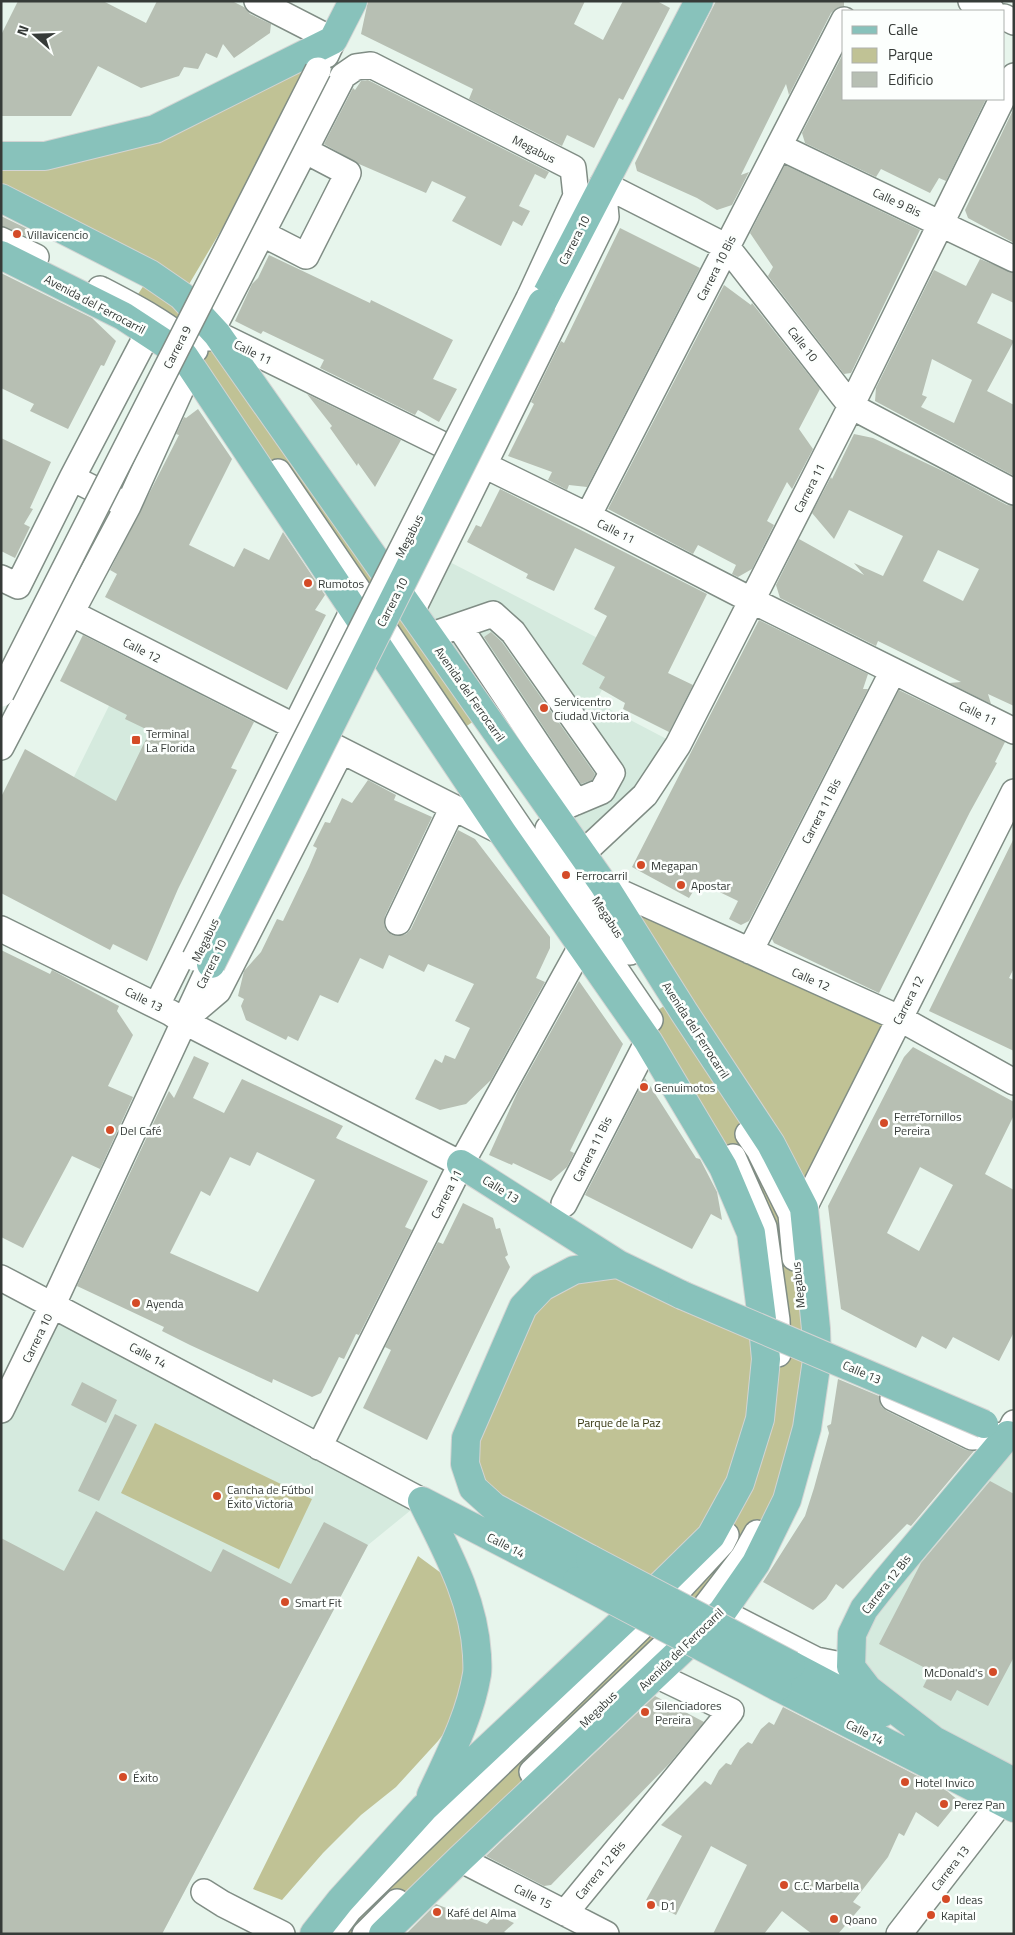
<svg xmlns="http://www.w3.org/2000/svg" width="1015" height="1935" viewBox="0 0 1015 1935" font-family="'Titillium Web',sans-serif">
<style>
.built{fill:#d5eade}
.green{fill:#c0c295}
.building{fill:#b7bfb3;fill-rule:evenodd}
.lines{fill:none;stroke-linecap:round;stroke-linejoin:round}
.minor-casing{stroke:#808d85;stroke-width:28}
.major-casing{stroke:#d3d4d3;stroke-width:30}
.minor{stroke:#fff;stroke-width:25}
.major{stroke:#88c2bb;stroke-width:28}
.minor-bridge-casing{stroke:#808d85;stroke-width:28;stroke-linecap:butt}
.major-bridge-casing{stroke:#d3d4d3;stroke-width:30;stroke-linecap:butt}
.minor-bridge{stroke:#fff;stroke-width:25}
.major-bridge{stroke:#88c2bb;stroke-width:28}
.poi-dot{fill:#d44b27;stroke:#fcfffd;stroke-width:2}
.labels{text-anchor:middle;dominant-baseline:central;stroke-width:5;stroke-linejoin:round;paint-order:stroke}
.street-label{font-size:12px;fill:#363b38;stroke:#fcfffd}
.poi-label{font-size:12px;fill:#363b38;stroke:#fcfffd;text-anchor:start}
.park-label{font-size:12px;fill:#353510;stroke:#fcfffd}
</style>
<rect width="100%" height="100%" fill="#e7f5ec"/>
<path class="built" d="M440,557L621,650L596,702L678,745L582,854L412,611Z
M138,647L209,683L135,832L64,797Z
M53,1304L422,1501L368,1545L162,1934H1V1410Z
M1014,1438V1782L868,1689L852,1634Z"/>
<path class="green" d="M330,47L182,296L1,198V156L155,129Z
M144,285L189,316L474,721L455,734L131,305Z
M604,885L899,1018L804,1208Z
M664,1006L759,1150L791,1214L803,1329L804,1360L795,1426L775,1496L744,1556L705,1607L365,1934H331L722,1543L777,1320L648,1017Z
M618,1264L763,1327L740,1483L654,1592L494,1507L466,1438L523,1307Z
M155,1423L312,1499L279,1569L121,1493Z
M418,1556L441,1573L450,1588L470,1668L453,1721L438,1741L396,1787L361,1815L323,1853L282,1900L253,1889Z"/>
<path class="building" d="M18,1H103L146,23L157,1H232L244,7L250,14L271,24L270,33L234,58L223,44L217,58L206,53L198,69L184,67L179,76L141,88L98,66L71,116H1V35Z
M368,1H585L574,24L603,40L623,1H657L670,8L623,100L619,98L594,148L567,135L562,146L469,99L473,89L361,34Z
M716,1H844V6L837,8L831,13L789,95L786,84L741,175L749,172L732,205L717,210L697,198L637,171L635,163Z
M844,52V99H986L946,181L939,178L930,193L881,169L876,177L805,143L802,133Z
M368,80L549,172L545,179L535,174L519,206L530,211L522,226L513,221L501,246L452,221L466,197L432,181L426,193L359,164L324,144L353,88L355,90L361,81Z
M1014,108V243L968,218L965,210Z
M785,165L920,230L851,373L844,374L768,276L773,267L750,233Z
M1,216L34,232L31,238L1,226Z
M620,228L700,268L587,487L569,485L567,490L548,480L552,472L508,456L534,404L531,402L561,341L564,343Z
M269,255L370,303L371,300L453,340L433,379L457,389L439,422L418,410L415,415L320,368L324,360L263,331L261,334L235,321L252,284L258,278Z
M980,259L1014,273V303L992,293L977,323L1014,341L987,391L1014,405V476L875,401L876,388L934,270L966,286ZM932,359L972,380L954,423L921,407L927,397L922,395Z
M1,273L92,318L116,341L104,366L101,365L68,429L30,411L34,404L1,388Z
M724,285L751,305L752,303L820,389L799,429L813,449L792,489L787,482L767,521L774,525L752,569L738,577L732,574L736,565L698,545L693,554L608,509Z
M307,394L401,440L375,487L358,463L357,466L330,428L332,426Z
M198,409L232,459L189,545L234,567L244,548L269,560L283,532L325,595L315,610L326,615L287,690L105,597L117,574L110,570L179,435L176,434L184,417L186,418Z
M854,434L873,438L947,473L1007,505L1014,506V706L988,694L991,704L949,683L961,682L878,641L876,646L780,598L776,585L799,539L864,575L854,563L883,576L903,536L849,510L834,539L812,513L831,477L832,479ZM938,550L979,569L963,601L923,581Z
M1,438L51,462L30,508L33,509L24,524L30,527L15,558L1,551Z
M500,489L707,594L668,673L693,685L669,732L623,709L625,703L599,688L605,677L582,664L607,616L594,609L615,567L575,548L554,591L526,578L528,574L467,542L476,525L481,527Z
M759,620L868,674L863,689H868L749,921L741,925L729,919L738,901L699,882L689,898L632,867Z
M491,632L502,642L595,774L592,780L581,784L484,637Z
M83,635L254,722L231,768L237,770L178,889L147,961L113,944L110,950L1,893V797L25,749L116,801L150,731L125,719L127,715L60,681Z
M899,690L1005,742L995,762L997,763L970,812L879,993L774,943L772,939Z
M368,780L396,795L394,800L432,817L385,916L384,924L386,930L392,935L399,936L406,934L411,929L458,830L475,839L550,937V948L536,978L545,982L491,1080L466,1104L440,1110L415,1099L435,1059L442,1063L445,1055L455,1059L470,1028L455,1021L474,984L428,964L424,972L389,955L383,969L360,958L338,1003L320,995L298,1041L288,1036L286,1040L246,1020L241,1006L244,999L238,996L244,971L261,952L277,919L283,921L309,867L317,848L313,846L325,822L330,823L342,798L352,803Z
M1014,838V968L1009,978L1014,980V1051L929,1011Z
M1,950L50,974L52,970L119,1006L117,1011L133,1035L108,1086L133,1097L100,1169L72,1156L23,1248L1,1237Z
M579,981L623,1044L570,1151L574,1153L567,1167L551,1181L513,1163L512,1165L489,1155L518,1091Z
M913,1047L1014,1102V1115L985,1174L1014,1190V1332L999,1361L953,1337L946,1349L922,1336L916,1348L841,1309L828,1206L904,1057ZM920,1167L953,1185L919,1251L887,1233Z
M194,1056L209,1063L193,1098L224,1113L242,1079L343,1126L336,1138L428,1181L405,1227L412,1230L359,1335L356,1334L344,1359L339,1357L321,1393L312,1397L273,1379L272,1383L190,1345L162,1331L164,1327L77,1286L160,1109L169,1091L174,1098ZM257,1152L315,1180L258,1292L170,1253L201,1191L210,1196L230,1157L250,1166Z
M645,1078L696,1158L700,1159L717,1192L722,1220L711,1214L692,1249L585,1195Z
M463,1203L493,1218L496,1229L500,1228L508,1255L505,1257L510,1267L427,1440L363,1408L391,1350L385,1347L438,1242L443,1244Z
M838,1379L879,1396L881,1406L887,1411L966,1450L974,1451L911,1526L907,1524L843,1589L836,1584L826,1599L813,1610L763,1582L805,1516L814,1488L829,1433L827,1426L831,1424Z
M82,1382L117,1400L106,1423L71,1405Z
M115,1414L137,1425L99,1501L78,1491Z
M990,1481L1014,1494V1657L988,1706L957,1690L951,1701L923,1687L931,1671L879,1644L921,1563Z
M96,1511L211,1572L223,1549L291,1584L324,1522L368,1545L162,1934H1V1538L64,1571Z
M655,1696L704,1722L669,1764L551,1885L544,1886L486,1856Z
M783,1707L947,1791L959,1801L938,1827L916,1812L904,1836L899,1833L888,1857L853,1902L861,1907L838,1934H812L782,1911L764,1934H713L747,1865L711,1846L676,1915L646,1900L682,1836L661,1825L705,1781L711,1785L719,1770L726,1763L731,1765L740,1749L748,1742L752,1744L761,1729L769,1722L774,1725Z
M436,1904L487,1924L495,1914L514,1923L504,1932L508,1934H406Z"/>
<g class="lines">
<defs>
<path id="minor" d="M257,1L333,40L326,55
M971,1L992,11
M1004,17L1014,22
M1004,96L1014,76
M780,147L1014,259
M603,184L727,247L851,406L1014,492
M263,234L306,256L348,173L306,151
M1,240L36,257
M100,289C129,304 174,327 195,350
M217,334L588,516L751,600L1014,731
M208,338L343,76L356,67L371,65L573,168L576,196L529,298
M278,472L650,1020
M72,478L149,331
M128,506L191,367
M588,516L844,20
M1,578L18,586L72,478L128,506L71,613L502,832
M412,611L606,217L603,184
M459,626L576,802
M429,636L493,614L513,632L612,773L602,791L552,812
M1,747L71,613
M548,829L630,952
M582,854L645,795L678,745L851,406L1002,99
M604,885L899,1018L1014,1082
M398,922L453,807
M1,929L171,1013L183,1021L461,1164
M750,951L893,671
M157,1005L353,610
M191,1014L218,991L341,751
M748,1134L759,1150L791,1214L795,1258
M733,1157L764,1227L777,1320L778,1354
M564,1204L648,1041
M804,1208L1014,792
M1,1278L422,1501
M893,1398L972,1437L1008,1435L1014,1423
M1,1410L53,1304L211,964
M319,1447L461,1164L582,945
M722,1612L816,1660L851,1667
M532,1772L705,1607L744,1556L757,1533
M460,1859L606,1934
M204,1892L223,1904L282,1934
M565,1913L731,1711L654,1674
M337,1926L349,1910L672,1597L722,1543L726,1535
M365,1934L397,1902
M899,1934L1001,1802"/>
<path id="major" d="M1,156H45L155,129L333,40L353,1
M1,198L150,274L182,296L217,334L604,885L684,1012L771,1144L804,1208L816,1329L817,1360L807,1428L787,1500L756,1563L722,1612L460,1859L383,1934
M1,255L123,316L184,356L502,832L648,1041L723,1167L751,1233L763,1327L766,1359L760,1419L740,1483L711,1536L654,1592L424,1808L340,1901L314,1934
M542,303L699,1
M461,1164L618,1264L682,1295
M422,1501C446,1550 474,1599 477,1655C477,1661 478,1668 477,1674C470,1717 449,1756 431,1795
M422,1501L577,1581
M590,1559L494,1507L473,1488L465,1464L466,1438L523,1307L542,1287L574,1270L618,1264
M791,1665L882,1713
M778,1687L1014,1808
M918,1732L1014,1782
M935,1741L868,1689L851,1667L852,1634L864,1609L886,1581L1008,1435"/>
</defs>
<use href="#minor" class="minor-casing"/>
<use href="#major" class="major-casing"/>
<use href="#minor" class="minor"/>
<use href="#major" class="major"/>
<defs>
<path id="minor-bridge" d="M1,694L318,70
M195,958L529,298"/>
<path id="major-bridge" d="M211,964L542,303
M682,1295L984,1424
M590,1559L791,1665
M577,1581L778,1687"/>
</defs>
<use href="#minor-bridge" class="minor-bridge-casing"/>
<use href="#major-bridge" class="major-bridge-casing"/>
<use href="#minor-bridge" class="minor-bridge"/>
<use href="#major-bridge" class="major-bridge"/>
</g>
<g class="poi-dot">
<circle cx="17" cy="234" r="5"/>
<circle cx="308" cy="583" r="5"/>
<circle cx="544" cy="708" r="5"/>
<rect x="131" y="735" width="10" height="10" rx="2.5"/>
<circle cx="641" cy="865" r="5"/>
<circle cx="566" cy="875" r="5"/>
<circle cx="681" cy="885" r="5"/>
<circle cx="644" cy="1087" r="5"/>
<circle cx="884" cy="1123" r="5"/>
<circle cx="110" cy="1130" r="5"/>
<circle cx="136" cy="1303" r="5"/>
<circle cx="217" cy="1496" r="5"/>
<circle cx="285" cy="1602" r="5"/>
<circle cx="993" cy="1672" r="5"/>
<circle cx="645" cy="1712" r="5"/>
<circle cx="123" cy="1777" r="5"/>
<circle cx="905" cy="1782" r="5"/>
<circle cx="944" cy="1804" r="5"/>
<circle cx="784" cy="1885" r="5"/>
<circle cx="946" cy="1899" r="5"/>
<circle cx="651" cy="1905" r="5"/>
<circle cx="437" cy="1912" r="5"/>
<circle cx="931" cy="1915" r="5"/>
<circle cx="834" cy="1919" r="5"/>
</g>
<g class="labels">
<g class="street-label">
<text transform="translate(534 149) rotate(27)">Megabus</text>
<text transform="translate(897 202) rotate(25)">Calle 9 Bis</text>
<text transform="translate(574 240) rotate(-63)">Carrera 10</text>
<text transform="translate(716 268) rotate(-63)">Carrera 10 Bis</text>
<text transform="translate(95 304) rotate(28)">Avenida del Ferrocarril</text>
<text transform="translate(803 344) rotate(52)">Calle 10</text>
<text transform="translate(177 347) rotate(-63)">Carrera 9</text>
<text transform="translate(253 352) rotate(26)">Calle 11</text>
<text transform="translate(809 488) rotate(-63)">Carrera 11</text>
<text transform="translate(616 531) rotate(27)">Calle 11</text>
<text transform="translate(409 536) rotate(-63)">Megabus</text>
<text transform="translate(392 602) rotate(-63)">Carrera 10</text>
<text transform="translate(142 650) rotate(27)">Calle 12</text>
<text transform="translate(470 694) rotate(55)">Avenida del Ferrocarril</text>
<text transform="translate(978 713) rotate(26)">Calle 11</text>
<text transform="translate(821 811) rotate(-63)">Carrera 11 Bis</text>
<text transform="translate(608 917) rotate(57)">Megabus</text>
<text transform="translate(205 940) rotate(-64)">Megabus</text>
<text transform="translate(211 964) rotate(-64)">Carrera 10</text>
<text transform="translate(811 979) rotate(24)">Calle 12</text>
<text transform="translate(144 999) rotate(26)">Calle 13</text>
<text transform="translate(908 1000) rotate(-63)">Carrera 12</text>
<text transform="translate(696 1030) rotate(57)">Avenida del Ferrocarril</text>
<text transform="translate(592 1149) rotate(-63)">Carrera 11 Bis</text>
<text transform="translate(501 1189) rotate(32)">Calle 13</text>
<text transform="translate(446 1194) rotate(-63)">Carrera 11</text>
<text transform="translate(798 1285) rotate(-96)">Megabus</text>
<text transform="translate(37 1338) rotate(-64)">Carrera 10</text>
<text transform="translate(148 1355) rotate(28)">Calle 14</text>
<text transform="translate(862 1372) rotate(23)">Calle 13</text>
<text transform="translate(506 1545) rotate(27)">Calle 14</text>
<text transform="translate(886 1584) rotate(-52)">Carrera 12 Bis</text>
<text transform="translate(681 1649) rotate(-44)">Avenida del Ferrocarril</text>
<text transform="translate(598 1709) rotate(-44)">Megabus</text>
<text transform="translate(865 1732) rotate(27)">Calle 14</text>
<text transform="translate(950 1868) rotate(-52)">Carrera 13</text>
<text transform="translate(600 1870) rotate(-51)">Carrera 12 Bis</text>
<text transform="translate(533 1896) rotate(27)">Calle 15</text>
</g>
<g class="poi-label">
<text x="27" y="234">Villavicencio</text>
<text x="318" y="583">Rumotos</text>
<text x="554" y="701">Servicentro<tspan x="554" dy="14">Ciudad Victoria</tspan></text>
<text x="146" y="733">Terminal<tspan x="146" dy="14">La Florida</tspan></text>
<text x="651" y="865">Megapan</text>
<text x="576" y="875">Ferrocarril</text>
<text x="691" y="885">Apostar</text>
<text x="654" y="1087">Genuimotos</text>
<text x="894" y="1116">FerreTornillos<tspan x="894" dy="14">Pereira</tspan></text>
<text x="120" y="1130">Del Café</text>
<text x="146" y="1303">Ayenda</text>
<text x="227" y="1489">Cancha de Fútbol<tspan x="227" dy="14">Éxito Victoria</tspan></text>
<text x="295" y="1602">Smart Fit</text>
<text x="983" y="1672" text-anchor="end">McDonald's</text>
<text x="655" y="1705">Silenciadores<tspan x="655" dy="14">Pereira</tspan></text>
<text x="133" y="1777">Éxito</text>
<text x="915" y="1782">Hotel Invico</text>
<text x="954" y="1804">Perez Pan</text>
<text x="794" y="1885">C.C. Marbella</text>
<text x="956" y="1899">Ideas</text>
<text x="661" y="1905">D1</text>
<text x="447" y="1912">Kafé del Alma</text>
<text x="941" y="1915">Kapital</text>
<text x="844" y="1919">Qoano</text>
</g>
<g class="park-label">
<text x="619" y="1422">Parque de la Paz</text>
</g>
</g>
<rect width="1015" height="1935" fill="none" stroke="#363b38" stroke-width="5"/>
<rect x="842" y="10" width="162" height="90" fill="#fcfffd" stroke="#adb1ae"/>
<rect x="852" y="26" width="25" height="8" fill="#88c2bb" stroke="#adb1ae"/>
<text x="888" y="35" font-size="15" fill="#363b38">Calle</text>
<rect x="852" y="48" width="25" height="15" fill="#c0c295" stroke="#adb1ae"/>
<text x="888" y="60" font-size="15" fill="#363b38">Parque</text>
<rect x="852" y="72" width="25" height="15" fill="#b7bfb3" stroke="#adb1ae"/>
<text x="888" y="85" font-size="15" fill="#363b38">Edificio</text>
<g transform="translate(35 35) rotate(290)" stroke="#fcfffd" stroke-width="4" paint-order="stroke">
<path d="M0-4L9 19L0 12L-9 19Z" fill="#363b38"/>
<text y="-8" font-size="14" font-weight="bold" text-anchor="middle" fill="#363b38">N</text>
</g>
</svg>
